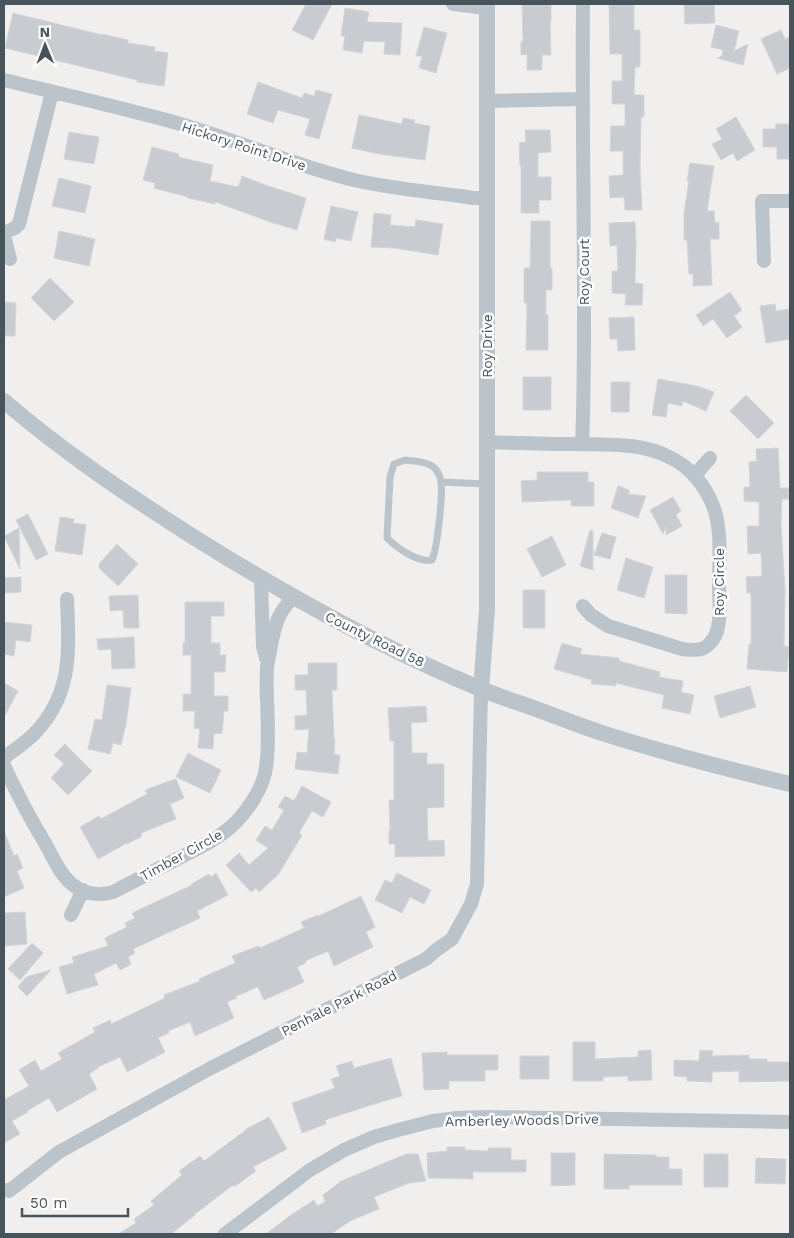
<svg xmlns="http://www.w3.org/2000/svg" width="794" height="1238" viewBox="0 0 794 1238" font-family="'Work Sans',sans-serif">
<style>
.building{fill:#c8ccd1;stroke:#d2d5d9}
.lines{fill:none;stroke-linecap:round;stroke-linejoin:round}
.service{stroke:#bac4ca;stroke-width:7}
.minor{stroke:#bac4ca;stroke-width:14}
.tertiary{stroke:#bac4ca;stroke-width:16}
.labels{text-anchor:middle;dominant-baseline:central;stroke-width:5;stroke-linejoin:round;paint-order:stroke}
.street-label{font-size:14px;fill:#47545b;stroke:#fff}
</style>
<rect width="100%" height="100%" fill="#f1eeee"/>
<path class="building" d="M306,4H332L313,40L292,30Z
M522,4H551V21H550L551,55H542V70H527V54L521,55V42L523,41Z
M609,4H634V30H640V67H635L634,95H644V117H641L640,168L642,210H625L624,197L610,198L609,176L623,175V151H610L611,126H625V104H612V81H622V54H610Z
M684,4H714L715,23L685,24Z
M345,8L369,12L367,22L402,23L400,55L384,54L385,42L364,41L362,53L343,50L345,36H341Z
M13,13L102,35V34L128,40V43L155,47L154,51L168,53L164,86L137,82V80L5,48Z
M716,25L739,31L734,51L748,44L743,65L717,58L722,56L723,50L711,47Z
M424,27L447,33L436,73L419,68L422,56H416Z
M781,30L785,39L790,37V68L777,74L761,39Z
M258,82L302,98L304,93L314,96L316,90L332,94L319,139L305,135L310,119L278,110L273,123L247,114Z
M359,115L402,124L403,118L415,120L414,123L430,126L425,160L379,154L352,148Z
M736,117L755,150L737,161L733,153L721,160L712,144L722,139L716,129Z
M776,124H790V159H777V147H763V129H775Z
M525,130H550L551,152L538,153V177H551V200H539V213H521V166H520L519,143L526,142Z
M69,132L99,137L94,164L64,159Z
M152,147L179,154L178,157L213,165L210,181L238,187L242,176L268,186L306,198L297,230L270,222L216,202L215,204L188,198V197L154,188L155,183L143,180Z
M690,163L714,166L707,211H714L715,223L719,222V239H710L712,285L693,286V274H689L687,240H684V213L689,181H687Z
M59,178L91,186L85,213L52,206Z
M331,206L358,212L351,241L336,238L335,242L324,239Z
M374,213L391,215L390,225L415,227L416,220L443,224L438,255L394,248L371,247Z
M531,221H550V268H552V290H546V315H548V350H526L527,303H524V268H530Z
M635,222L636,245L635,283L643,284L642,305H625L626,294L612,293V271H618L617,245L610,246L609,223Z
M59,231L95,239L89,266L54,258Z
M50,278L74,302L54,321L31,298Z
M730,292L742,310L734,316L742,327L727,338L713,319L703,326L696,315Z
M4,302L16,303L15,336H4Z
M775,304L776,311L790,309V339L766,343L760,306Z
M634,317L635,350L618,351L617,339H610L609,318Z
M523,377H551V410H523Z
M658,379L697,386L714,392L706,411L683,401L682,406L668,403L666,417L652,415Z
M611,382H630L629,412H611Z
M746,395L774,423L758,439L730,411Z
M778,448L780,488H789V499H782L781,522L785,591L784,646L789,647L787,672L747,669L749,644H751V593H747L746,577L762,576L761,553L748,554L747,526H759V502L744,501V487H750L749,462L757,461L756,449Z
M537,472H588V482H594V506H571V500L522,502L521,481L537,480Z
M618,486L629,490V494L646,496L638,518L611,508Z
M673,497L681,511L676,515L682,526L666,535V526L663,534L650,510Z
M28,514L48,554L36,560L16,520Z
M60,517L74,519L73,523L86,525L82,555L55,551Z
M19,528L20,569L4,536Z
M590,530L593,531V570L580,566Z
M602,533L616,537L610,559L594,555Z
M552,536L566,565L542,577L527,549Z
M117,544L138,564L118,586L99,568V564Z
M626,558L653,567L644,598L617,590Z
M665,575H687V614L665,613Z
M21,577V592L4,593V578Z
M523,590H545V628H523Z
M138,595L139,628H124L123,610L110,611L109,596Z
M185,602H224V616H211V643H220V655H226L225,672H214V696H228V711H224L222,733L214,734L213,749L198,748L200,729L194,728L195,711H183V694H191V655H183V643H185Z
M4,622L32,625L30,642L16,640L14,656L4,654Z
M134,637L135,668L112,669L111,649L98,650L97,639Z
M562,643L582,649L580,654L619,658V661L660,672L659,677L683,681L681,692L694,695L690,714L662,708L664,695L616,683V686L591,684L592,680L554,669Z
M308,663H337V690H332L334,739H335L334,754L340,755L338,774L295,769L297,752L307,753L309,729L295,730V716L307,715L306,690H295V675H308Z
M4,683L18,691L4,717Z
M107,685L131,688L126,724L121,745L113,743L110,754L88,749L95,719L102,720Z
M750,686L756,707L720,718L714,696Z
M426,706L427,722L411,723L412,753H427V764H444V807L427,808L428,841L444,840L445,856L395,857V844H389V830H390L389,800H394V741H390L388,708Z
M65,744L92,771L68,795L51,778L64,764L54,755Z
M188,753L221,770L210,793L176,777Z
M176,779L184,798L170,804L176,819L141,833L142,836L127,844V843L98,859L80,827L99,816L101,819L147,794L145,790Z
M302,786L331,802L323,817L312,811L299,833L302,835L278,875L259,892L256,888L251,892L226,865L239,853L249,865L268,848L256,840L265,826L272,830L284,810L278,807L285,796L294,801Z
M4,831L14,856L17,854L23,868L17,871L24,888L4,897Z
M216,873L228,895L197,911L200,918L133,949L135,953L128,957L131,964L120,970L116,963L94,974L98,985L67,994L59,967L74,963L72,957L108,946L105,938L127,927L125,923L135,918L132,913L192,885L191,884L209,874L211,877Z
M397,873L431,890L424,904L410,897L402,913L375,900L385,880L392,883Z
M361,896L375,927L366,932L373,947L334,966L328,951L305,961L306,963L297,967L304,982L264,1000L258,987L236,996L237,998L227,1002L234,1018L195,1036L190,1022L168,1031L169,1033L158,1038L165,1052L127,1072L120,1057L98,1067V1068L89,1074L97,1089L57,1112L49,1098L27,1111L28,1112L12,1121L20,1134L4,1143V1100L29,1086L19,1070L35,1060L41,1071L62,1059L58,1053L95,1032L93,1028L110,1020L111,1024L165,998L164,995L200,981L199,979L235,963L232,956L259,946L260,948L304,928L301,922L318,915L319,916Z
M25,912L27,944L4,946V913Z
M32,943L43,953L20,980L8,969Z
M51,970L27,996L18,987L26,977Z
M573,1042H595V1059L638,1057V1051L651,1050L652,1080L628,1081V1076L603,1077V1081H573Z
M700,1050L713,1051L712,1056L749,1055V1059H767V1062H790V1081L739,1082V1071L712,1072V1082L687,1081V1077L674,1076V1060L699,1061Z
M447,1052V1055H498V1070H485V1081H449V1089L424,1090L422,1053Z
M520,1056H549V1079H520Z
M391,1058L402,1096L371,1105L325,1120L326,1124L302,1133L292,1103L335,1088L331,1079L340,1076L336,1066L352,1061L354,1068Z
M269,1117L287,1149L253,1167L256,1171L234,1187L233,1185L195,1214V1215L171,1234H118L136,1223L134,1219L154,1205L151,1201L182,1175L179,1171L200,1156L204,1161L246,1130V1129Z
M447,1147H465V1150L488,1151V1148H511V1160H526V1172H473V1179L428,1178L427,1153L447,1151Z
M551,1153H575V1185L551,1186Z
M406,1154H418L426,1181L409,1183L374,1197L379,1209L350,1221L331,1234H266L291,1215L314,1200L317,1206L325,1202L323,1195L339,1183V1182Z
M604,1154L656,1155V1157H669V1169H682V1185H629V1189H604Z
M704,1154H728V1187H704Z
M756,1158L786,1159L785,1184L755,1183Z"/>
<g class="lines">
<path class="service" d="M405,460C414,461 424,461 432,466C437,469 441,477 441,483C443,496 437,549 432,560C418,563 397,548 387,538L390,477L394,464Z
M441,482L486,484"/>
<path class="minor" d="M453,4L487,8
M4,80C61,94 120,107 177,123C236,140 293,165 354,180C393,189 434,192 473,198H487
M487,101L582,99
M4,233L15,228L19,224L52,92
M4,235L10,259
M764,261L762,201H790
M487,442C516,443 545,444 574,444C606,445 643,442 671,458C688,466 702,482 710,499C723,524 719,557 719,585C719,598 721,613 718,627C717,633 714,639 710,643C703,652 691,650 682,649L608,626L591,615L583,606
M582,444C584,400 584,356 584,311C584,209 582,106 583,4
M694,476L710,458
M261,579L263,647L266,658
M4,758C14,750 25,743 34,734C73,694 69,651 67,599
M4,765C16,792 30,818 45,843C53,857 60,875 73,885C84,894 99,896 113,892C134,881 156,870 177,859C197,849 219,839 235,823C249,809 264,786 266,767C271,734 265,700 267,667C268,660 270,652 271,645C275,625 278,612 293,598
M71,915L83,890
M4,1190L9,1191L59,1152L209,1069L426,959L435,951L452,939L471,904L477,884L481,689
M225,1234L310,1170L344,1150L374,1137L398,1130L433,1121L457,1118L487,1117L790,1122"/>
<path class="tertiary" d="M4,401C63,452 129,496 195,538C286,595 381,648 481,689C500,697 520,703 539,710C560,718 581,726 602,733C664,753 727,769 790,784
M481,689L487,609V4"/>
</g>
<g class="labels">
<g class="street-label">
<text transform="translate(244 146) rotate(18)">Hickory Point Drive</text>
<text transform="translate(584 272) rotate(-90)">Roy Court</text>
<text transform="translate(487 346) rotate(-90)">Roy Drive</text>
<text transform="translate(719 582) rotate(-90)">Roy Circle</text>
<text transform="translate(375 639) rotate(26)">County Road 58</text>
<text transform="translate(181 855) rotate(-29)">Timber Circle</text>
<text transform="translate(339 1003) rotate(-27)">Penhale Park Road</text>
<text transform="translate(522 1120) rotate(-1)">Amberley Woods Drive</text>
</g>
</g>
<rect width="794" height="1238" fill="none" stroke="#47545b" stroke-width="10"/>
<g transform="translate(45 45) rotate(359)" stroke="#ffffff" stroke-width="4" paint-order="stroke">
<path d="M0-4L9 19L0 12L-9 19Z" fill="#47545b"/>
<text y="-8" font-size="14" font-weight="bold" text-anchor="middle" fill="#47545b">N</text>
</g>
<path d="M22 1208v8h106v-8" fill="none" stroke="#47545b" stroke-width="2.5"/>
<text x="30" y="1208" font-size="15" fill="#47545b" stroke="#ffffff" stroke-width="4" paint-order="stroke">50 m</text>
</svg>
